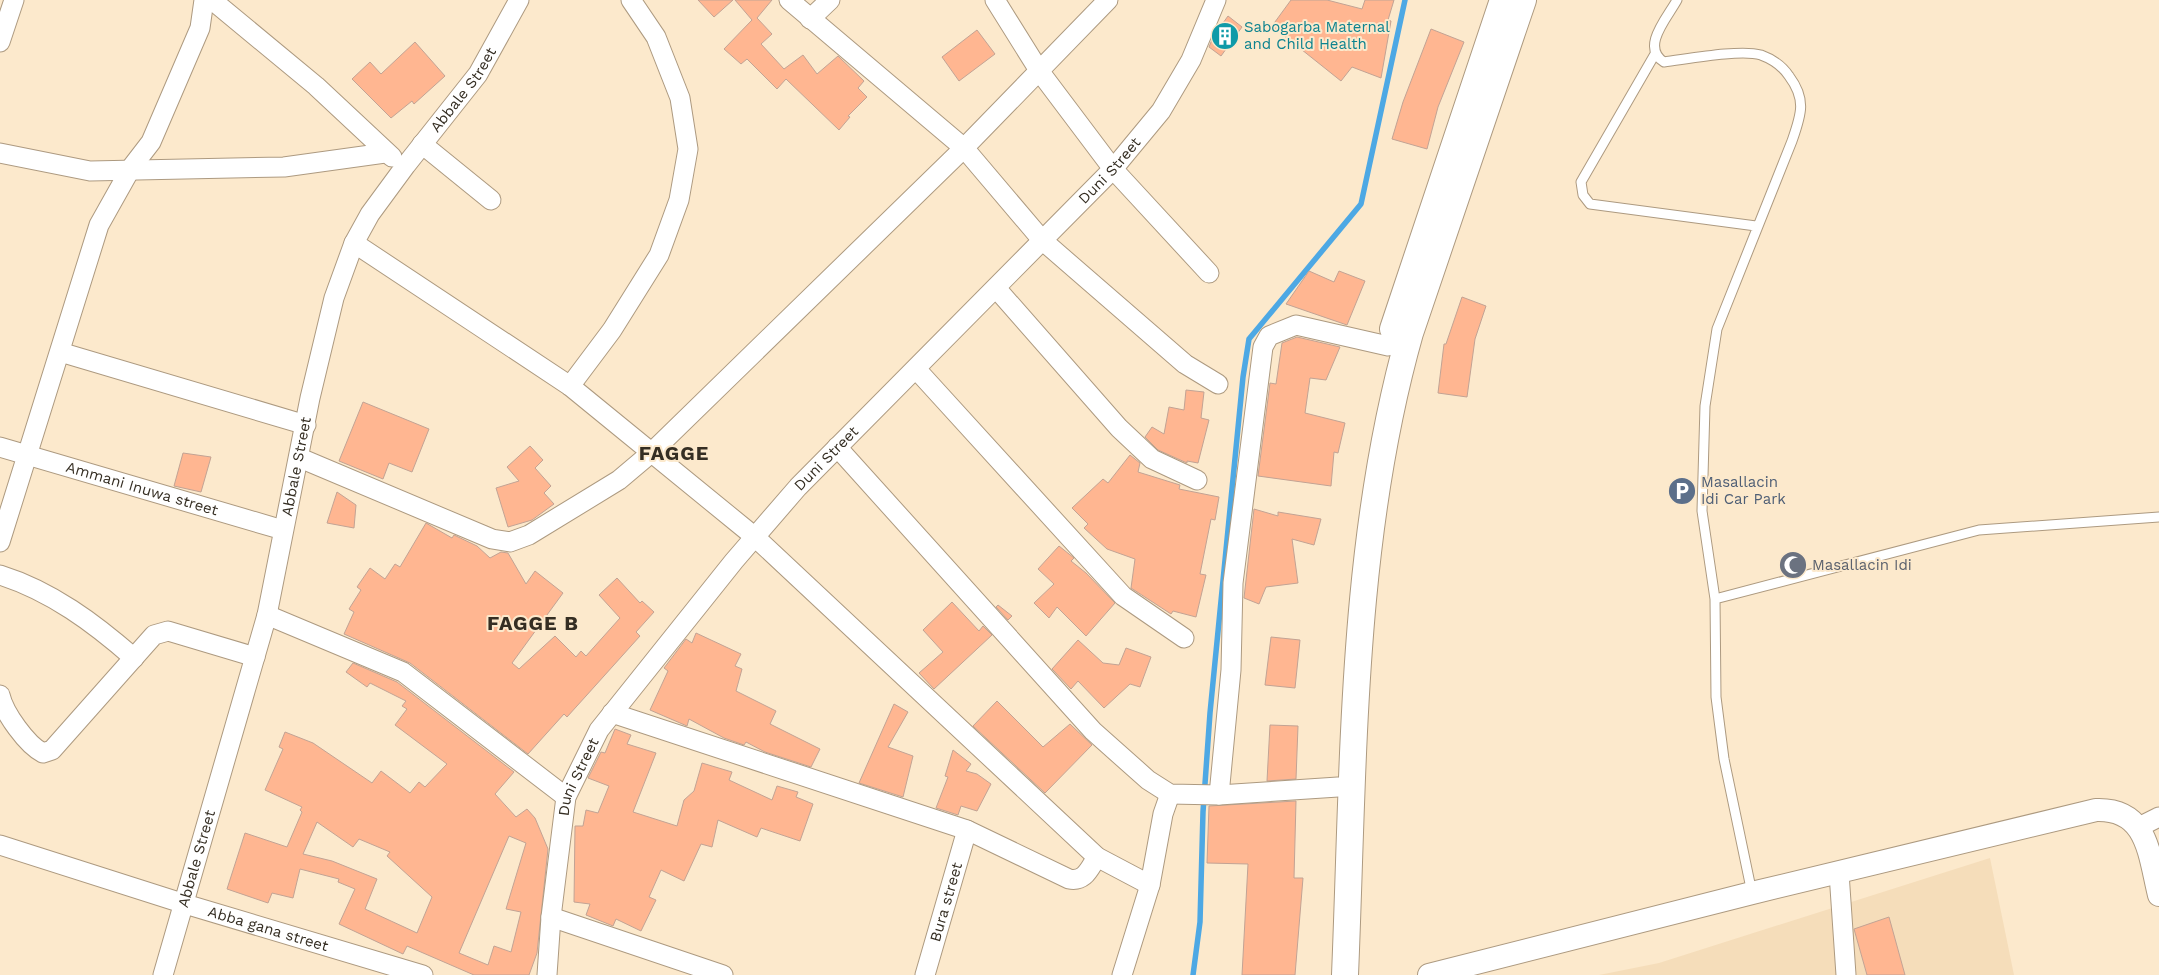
<svg xmlns="http://www.w3.org/2000/svg" width="2159" height="975" viewBox="0 0 2159 975" font-family="'Work Sans',sans-serif">
<style>
.built{fill:#f5ddba}
.lines{fill:none;stroke-linecap:round;stroke-linejoin:round}
.stream{stroke:#4da8e4;stroke-width:5.5}
.building{fill:#ffb691;stroke:#c2a394;fill-rule:evenodd}
.service-casing{stroke:#ad9a80;stroke-width:11}
.minor-casing{stroke:#ad9a80;stroke-width:21}
.tertiary-casing{stroke:#ad9a80;stroke-width:24}
.secondary-casing{stroke:#ad9a80;stroke-width:28}
.service{stroke:#fff;stroke-width:9}
.minor{stroke:#fff;stroke-width:19}
.tertiary{stroke:#fff;stroke-width:22}
.secondary{stroke:#fff;stroke-width:26}
.labels{text-anchor:middle;dominant-baseline:central;stroke-width:4;stroke-linejoin:round;paint-order:stroke}
.culture-label{font-size:15px;fill:#0d838f;stroke:#fce9cc;text-anchor:start}
.street-label{font-size:15px;fill:#352e23;stroke:#fce9cc}
.service-label{font-size:15px;fill:#4e5e75;stroke:#fce9cc;text-anchor:start}
.worship-label{font-size:15px;fill:#5b616d;stroke:#fce9cc;text-anchor:start}
.district-label{font-size:20px;font-weight:bold;letter-spacing:1px;fill:#352e23;stroke:#fce9cc}
</style>
<rect width="100%" height="100%" fill="#fce9cc"/>
<path class="built" d="M1990,858L2014,975H1599L1659,963Z"/>
<g class="lines">
<path class="stream" d="M1193,975L1200,922L1203,812L1210,713L1243,377L1249,339L1361,204L1405,0"/>
</g>
<path class="building" d="M698,0H733L714,17Z
M735,0H772L757,18L772,34L761,44L784,69L803,55L817,74L838,56L864,81L858,88L867,97L848,116L850,117L839,130L786,79L777,89L747,59L741,64L724,49L752,20Z
M1291,0H1327L1362,9L1365,0H1394L1388,20L1391,21L1381,78L1352,67L1341,81L1272,26Z
M1228,16L1242,27L1221,56L1209,47L1213,37Z
M1431,29L1464,42L1438,107L1427,149L1392,139L1403,102Z
M977,30L995,54L959,81L942,57Z
M415,42L445,76L414,104L412,101L391,118L352,79L370,62L381,74Z
M1309,271L1334,282L1339,271L1365,281L1347,325L1286,304Z
M1462,297L1486,306L1475,339L1467,397L1438,393L1444,344H1446Z
M1297,337L1340,347L1326,380L1310,378L1305,413L1345,423L1338,453L1334,452L1331,486L1258,476L1270,383L1276,384L1282,343Z
M1186,390L1204,392L1201,418L1209,420L1198,463L1187,461V463L1158,450L1145,437L1152,427L1164,434L1169,407L1184,410Z
M363,402L429,429L412,472L389,463L383,479L339,461Z
M530,446L543,460L535,468L551,486L544,493L554,504L532,520L508,527L496,488L519,481L507,467Z
M183,453L211,457L201,492L174,486Z
M1130,455L1140,463L1138,472L1180,485L1179,489L1219,497L1215,520L1211,519L1200,574L1206,575L1196,617L1173,611L1171,614L1131,588L1135,559L1107,549L1084,528L1088,524L1072,508L1103,479L1108,483Z
M337,492L356,505L354,528L327,523Z
M1254,509L1278,516V512L1321,519L1314,545L1292,539L1298,583L1266,587L1259,604L1244,598Z
M426,523L452,538L454,535L477,546L490,558L501,552L508,553L526,584L535,571L563,593L512,663L519,669L555,636L576,657L581,651L586,656L620,618L599,595L617,578L640,603L642,601L654,612L636,632L640,636L586,696L567,717L564,714L528,754L410,663L344,634L354,612L349,609L361,590L357,587L370,568L385,579L395,564L400,567Z
M1059,546L1074,558L1071,561L1086,573L1115,603L1086,636L1057,607L1049,618L1034,603L1054,584L1038,569Z
M952,602L979,631L983,626L992,635L934,689L919,673L943,652L923,630Z
M998,605L1012,616L1008,620L996,607Z
M696,633L741,654L735,666L742,669L736,691L776,711L770,724L820,749L811,767L765,752L746,742L744,745L724,738L689,719L687,726L650,710L668,671L664,668L686,639L692,643Z
M1271,637L1300,640L1295,688L1265,685Z
M1078,640L1103,663L1119,665L1126,648L1151,657L1140,687L1130,684L1104,708L1078,681L1071,689L1052,669Z
M353,663L397,682L514,772L495,794L516,817L527,809L535,818L548,849L537,953L529,975H474L407,946L403,954L339,924L355,889L338,882L339,879L300,869L293,898L272,893L268,903L227,889L245,833L287,847L302,812L300,810L302,807L265,790L283,749L279,747L285,732L313,743L372,783L381,771L410,793L419,782L425,787L447,764L395,725L407,709L402,706L406,701L370,683L367,687L346,672ZM317,822L353,847L359,839L390,852L387,856L432,897L417,933L365,909L377,879L332,861L303,854ZM509,836L526,843L506,909L521,912L511,952L494,946L488,965L459,953Z
M997,701L1043,747L1070,724L1092,745L1045,793L973,726Z
M894,704L908,712L888,747L913,756L903,797L859,783Z
M1270,725L1298,726L1296,779L1267,781Z
M615,729L631,735L627,744L656,753L633,812L677,826L684,800L694,791L702,763L732,772L729,780L772,800L777,786L798,792L796,797L813,804L800,841L761,828L757,837L718,820L712,847L701,844L684,881L661,870L649,897L656,900L641,931L616,919L613,926L586,915L590,904L574,902L575,826H583L586,810L598,813L609,786L588,778L601,752L605,753Z
M953,750L971,764L966,771L977,774L991,784L977,811L961,806L958,815L936,808L948,777L945,776Z
M1296,801L1294,878H1303L1295,975H1242L1248,864L1207,863L1209,806Z
M1889,917L1905,975H1867L1854,929Z"/>
<g class="lines">
<defs>
<path id="service" d="M1677,0C1668,17 1640,47 1664,62C1688,59 1740,49 1761,55C1772,59 1783,67 1789,76C1807,100 1801,115 1792,141L1717,329L1705,406L1702,511L1715,599L1716,697L1724,759L1752,893
M1655,54L1581,182L1583,195L1590,204L1756,226
M1715,599L1979,530L2159,517"/>
<g id="minor">
<path d="M212,0L316,86L392,157"/>
<path d="M789,0L964,148L1042,240L1185,364L1218,384"/>
<path d="M995,0L1040,72L1113,169L1209,273"/>
<path d="M810,19L830,0"/>
<path d="M0,42L14,0"/>
<path d="M422,144L491,200"/>
<path d="M0,153L90,171L284,167L385,153"/>
<path d="M354,243L570,386L755,537L1097,857L1150,885"/>
<path d="M996,288L1119,428L1152,459L1197,480"/>
<path d="M60,352L306,425"/>
<path d="M917,370L1123,596L1184,638"/>
<path d="M570,386L612,330L659,255L679,200L688,149L680,98L656,37L631,0"/>
<path id="s1" d="M0,447L283,530"/>
<path d="M837,447L1093,731L1148,780L1170,794L1219,795L1338,787"/>
<path d="M300,458L492,539L510,542L529,535L619,480L651,453L964,148L1108,0"/>
<path d="M0,542L99,225L131,168L151,142L200,28L204,0"/>
<path d="M0,575C51,591 94,623 134,658"/>
<path d="M267,615L403,672L566,797"/>
<path d="M0,695C4,713 27,745 43,753L52,750L154,635L168,631L255,657"/>
<path d="M612,713L967,830L1069,879C1085,882 1089,869 1097,857"/>
<path d="M1219,795L1231,670L1233,583L1263,347L1269,336L1296,325L1388,346"/>
<path d="M2139,827L2159,817"/>
<path id="s2" d="M0,845L185,904L423,975"/>
<path d="M1839,873L1846,975"/>
<path d="M551,917L723,975"/>
<path id="s3" d="M163,975L267,615L310,398L334,298L354,243L370,214L406,165L478,74L519,0"/>
<path id="s4" d="M547,975L551,917L566,797L599,730L734,561L798,487L1113,169L1161,111L1191,60L1216,0"/>
<path id="s5" d="M925,975L967,830"/>
<path d="M1122,975L1150,885L1163,814L1170,794"/>
</g>
<path id="tertiary" d="M1429,975L1752,893L2096,810C2148,808 2149,855 2159,895"/>
<path id="secondary" d="M1393,329L1503,0
M1345,975C1354,760 1351,541 1410,333L1523,0"/>
</defs>
<use href="#service" class="service-casing"/>
<use href="#minor" class="minor-casing"/>
<use href="#tertiary" class="tertiary-casing"/>
<use href="#secondary" class="secondary-casing"/>
<use href="#service" class="service"/>
<use href="#minor" class="minor"/>
<use href="#tertiary" class="tertiary"/>
<use href="#secondary" class="secondary"/>
</g>
<defs>
<symbol id="building-disc" viewBox="-11 -11 22 22"><circle r="9.5" fill="#0f9aa8" stroke="#fce9cc"/><path d="M-4-6H4V6H1V3H-1V6H-4ZM-2.5-4.3h1.7v1.8h-1.7ZM.8-4.3h1.7v1.8H.8ZM-2.5-1h1.7V.8h-1.7ZM.8-1h1.7V.8H.8Z" fill="#fff"/></symbol>
<symbol id="parking-disc" viewBox="-11 -11 22 22"><circle r="9.5" fill="#5c6f8a" stroke="#fce9cc"/><path d="M-3.5-5.5H1a3.5 3.5 0 0 1 0 7H-1V5.5H-3.5ZM-1-3.4V-.6H.8a1.4 1.4 0 0 0 0-2.8Z" fill="#fff"/></symbol>
<symbol id="mosque-disc" viewBox="-11 -11 22 22"><circle r="9.5" fill="#6b7280" stroke="#fce9cc"/><path d="M3.5-4.9A6 6 0 1 0 3.5 4.9A5 5 0 1 1 3.5-4.9Z" fill="#fff"/></symbol>
</defs>
<g fill-rule="evenodd">
<use href="#building-disc" x="1209" y="20" width="32" height="32"/>
<use href="#parking-disc" x="1666" y="475" width="32" height="32"/>
<use href="#mosque-disc" x="1777" y="549" width="32" height="32"/>
</g>
<g class="labels">
<g class="culture-label">
<text x="1244" y="27">Sabogarba Maternal<tspan x="1244" dy="17">and Child Health</tspan></text>
</g>
<g class="street-label">
<text stroke="none"><textPath href="#s3" startOffset="946">Abbale Street</textPath></text>
<text stroke="none"><textPath href="#s4" startOffset="1012">Duni Street</textPath></text>
<text stroke="none"><textPath href="#s4" startOffset="608">Duni Street</textPath></text>
<text stroke="none"><textPath href="#s3" startOffset="526">Abbale Street</textPath></text>
<text stroke="none"><textPath href="#s1" startOffset="148">Ammani Inuwa street</textPath></text>
<text stroke="none"><textPath href="#s4" startOffset="202">Duni Street</textPath></text>
<text stroke="none"><textPath href="#s3" startOffset="121">Abbale Street</textPath></text>
<text stroke="none"><textPath href="#s5" startOffset="76">Bura street</textPath></text>
<text stroke="none"><textPath href="#s2" startOffset="281">Abba gana street</textPath></text>
</g>
<g class="service-label">
<text x="1701" y="482">Masallacin<tspan x="1701" dy="17">Idi Car Park</tspan></text>
</g>
<g class="worship-label">
<text x="1812" y="565">Masallacin Idi</text>
</g>
<g class="district-label">
<text x="674" y="453">FAGGE</text>
<text x="533" y="623">FAGGE B</text>
</g>
</g>
</svg>
